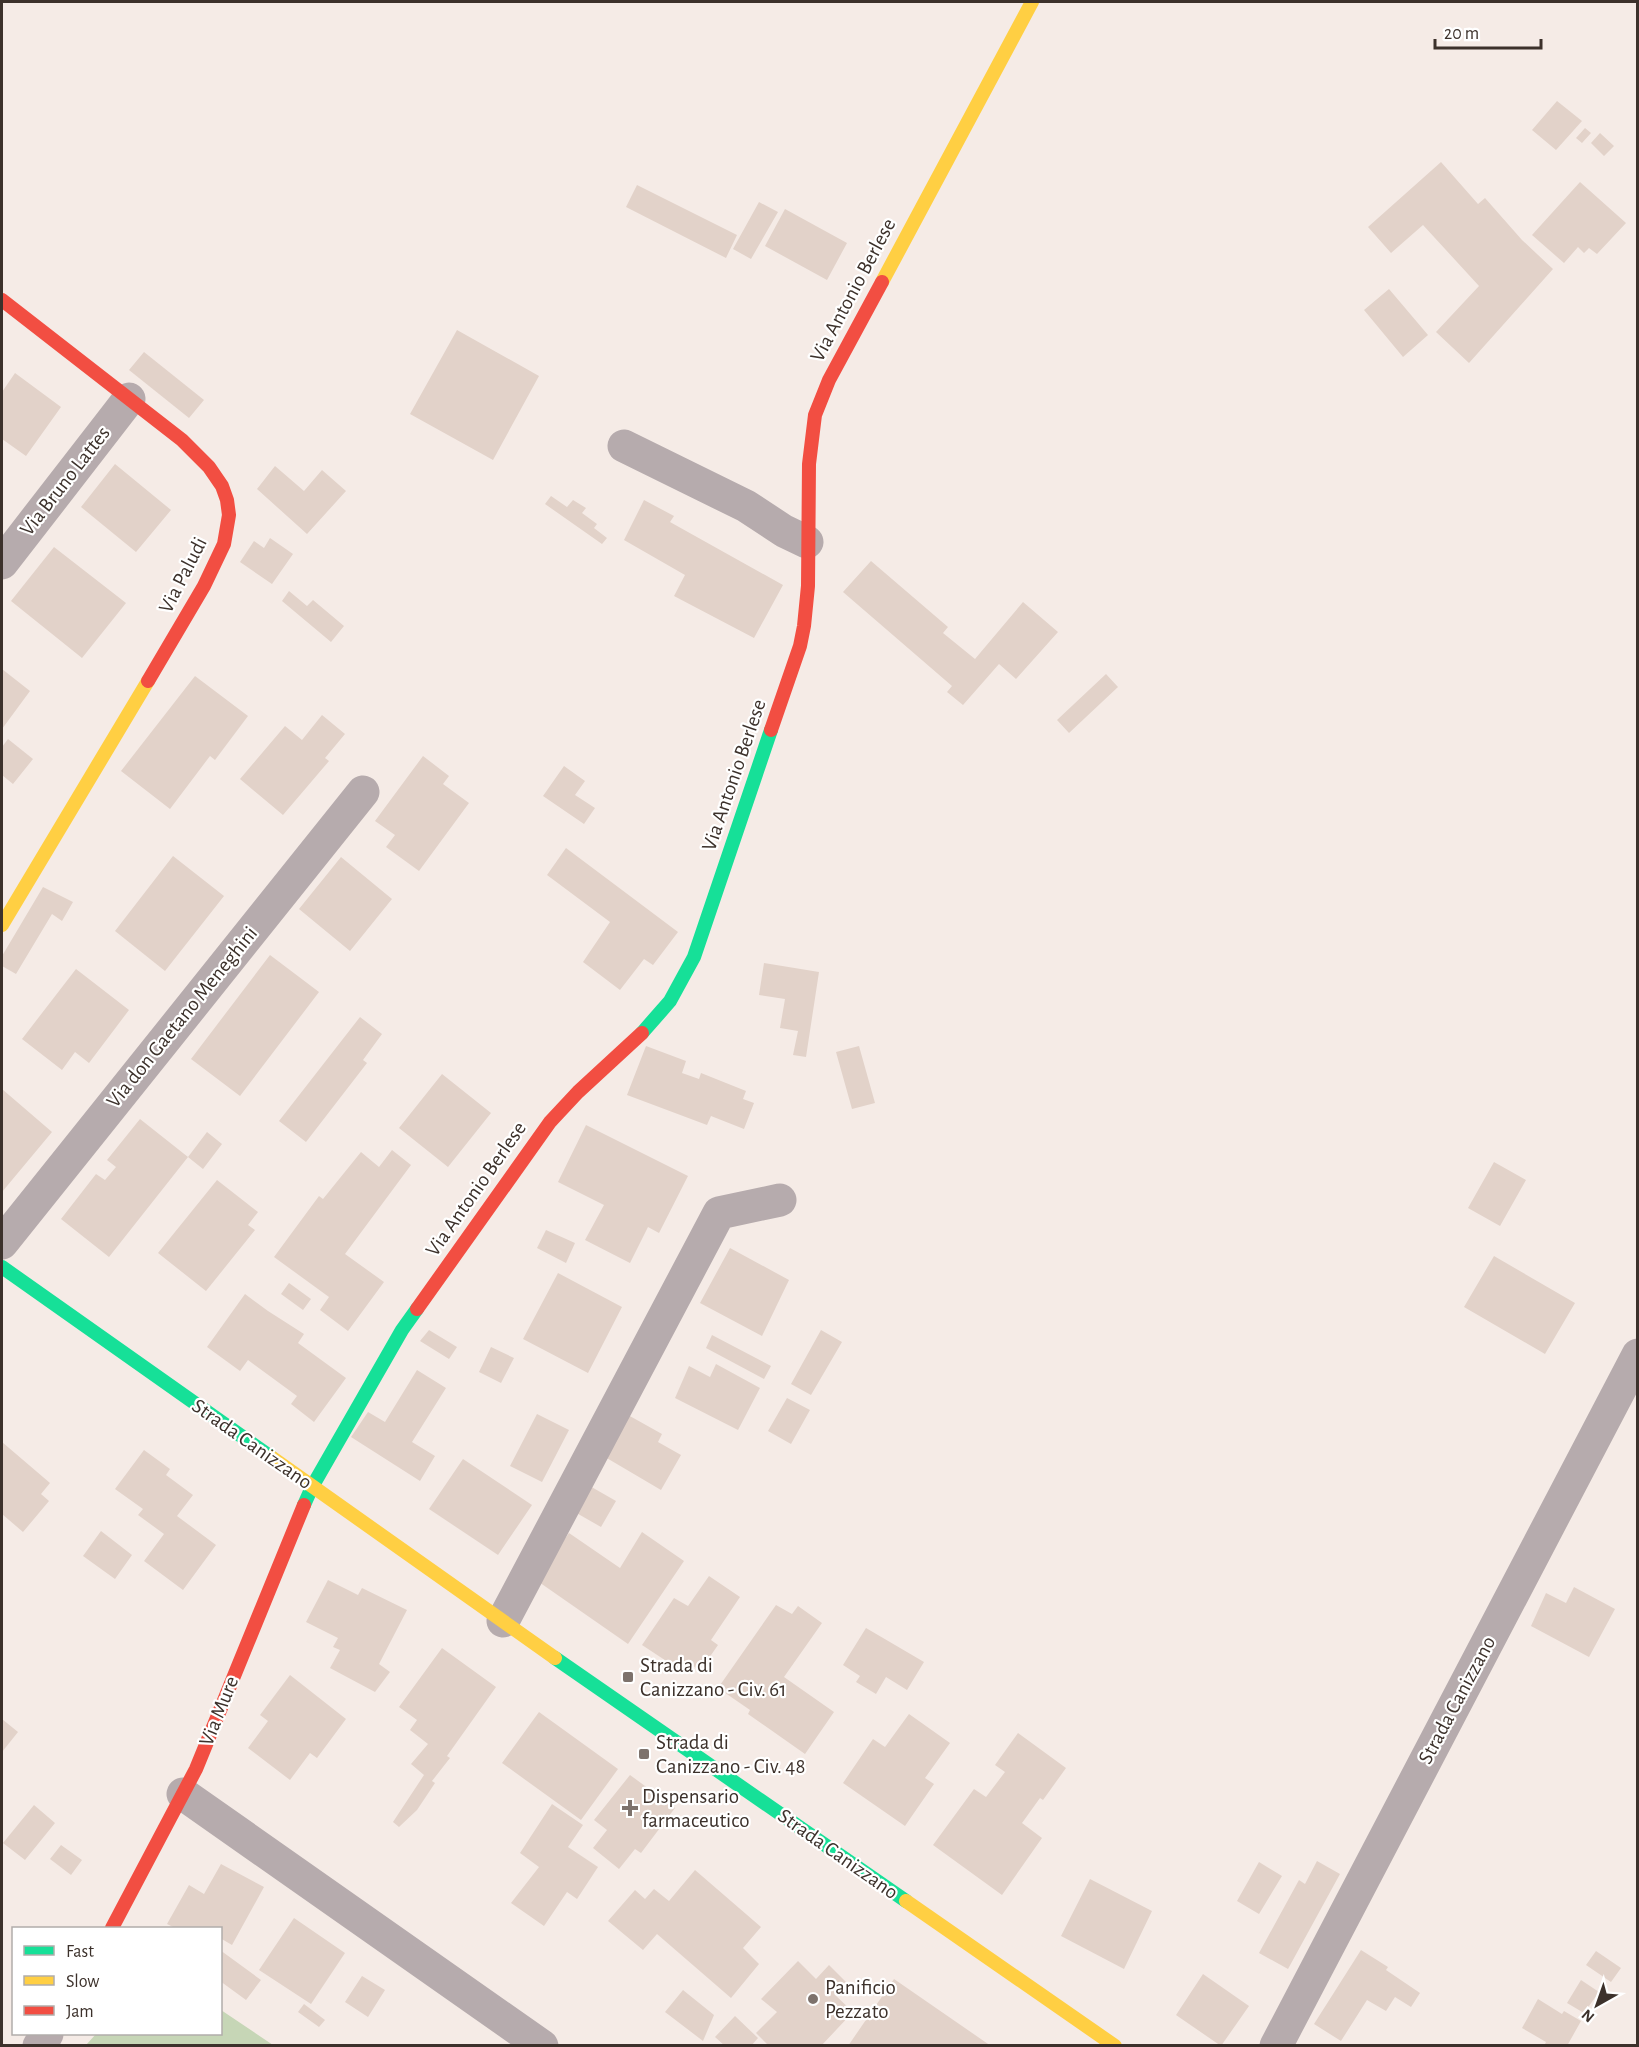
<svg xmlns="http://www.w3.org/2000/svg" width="1639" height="2047" viewBox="0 0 1639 2047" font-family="'Alegreya Sans',sans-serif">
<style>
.forest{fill:#c6d6b6}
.building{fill:#e2d2c9}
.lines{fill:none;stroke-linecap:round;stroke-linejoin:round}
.street{stroke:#b6abad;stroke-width:33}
.fast{stroke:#16e098;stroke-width:14}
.slow{stroke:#ffcf43;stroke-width:14}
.jam{stroke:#f24e42;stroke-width:14}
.poi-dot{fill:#7d726c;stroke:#fff;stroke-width:2}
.labels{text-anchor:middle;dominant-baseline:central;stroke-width:4.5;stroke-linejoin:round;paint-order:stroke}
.street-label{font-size:21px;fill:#3c312b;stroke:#fff}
.poi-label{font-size:21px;fill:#3c312b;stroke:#fff;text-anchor:start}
</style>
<rect width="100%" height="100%" fill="#f5ebe6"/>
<path class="forest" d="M221,2010L273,2045H86L96,2034H220Z"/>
<path class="building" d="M1557,101L1582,121L1556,150L1532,130Z
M1585,128L1591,133L1582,143L1576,138Z
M1600,133L1614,146L1604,156L1591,143Z
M1441,162L1478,204L1485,198L1522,240L1553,269L1469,363L1436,332L1479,286L1423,225L1391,253L1368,227Z
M1580,182L1626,223L1597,254L1589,248L1584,253L1578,247L1564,263L1532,235Z
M637,185L737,235L726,258L626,207Z
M759,202L778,212L751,259L733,249Z
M785,209L847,243L827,280L765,246Z
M1389,289L1428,335L1403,357L1364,310Z
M457,330L539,376L493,460L410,414Z
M144,352L204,400L189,418L129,370Z
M15,373L61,407L26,456L2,439V392Z
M115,464L171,510L136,552L81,507Z
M275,466L304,491L322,470L346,491L307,534L257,489Z
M551,496L567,507L573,500L586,508L582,513L597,524L594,528L607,538L602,544L545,504Z
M644,500L674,516L670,522L783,585L754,638L674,596L685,575L624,540Z
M270,538L293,554L272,584L240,562L254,541L264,548Z
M54,547L126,603L82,658L11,601Z
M871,561L948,627L943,633L975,659L1023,602L1058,632L1016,679L999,664L963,705L947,692L952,686L843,592Z
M289,591L307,606L313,600L344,626L331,642L282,601Z
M2,669L30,691L2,729Z
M1106,674L1118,687L1069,733L1057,720Z
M195,676L248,716L215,760L210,756L170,809L121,771Z
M322,715L345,734L325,758L329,761L283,815L240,779L285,726L302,740Z
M8,739L33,759L13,784L2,775V747Z
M423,756L449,776L443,784L469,803L419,871L386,847L395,835L375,821Z
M564,766L585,781L575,795L595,808L584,824L543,796Z
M566,848L678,932L653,965L644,959L620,990L583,962L610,922L547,875Z
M173,856L224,896L165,971L115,931Z
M341,857L392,899L350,951L299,909Z
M43,887L73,902L62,921L52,914L16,974L2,966V956Z
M270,955L319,992L240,1096L191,1059Z
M764,963L819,972L806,1057L793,1055L798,1031L780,1028L785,999L759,995Z
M76,969L129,1010L89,1063L75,1052L62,1070L22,1039Z
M360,1017L382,1034L363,1060L367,1063L306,1142L279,1121Z
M646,1046L686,1061L682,1073L699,1079L701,1073L746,1091L743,1099L754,1103L744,1129L711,1116L707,1125L627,1095Z
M859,1046L875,1103L852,1109L836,1052Z
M442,1074L491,1113L448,1167L399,1128Z
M2,1089L52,1132L2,1192Z
M140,1119L188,1157L109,1257L61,1219L96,1174L105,1180L116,1167L107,1160Z
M586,1125L688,1176L659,1233L648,1227L630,1263L585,1240L604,1205L558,1182Z
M207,1132L222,1144L203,1169L188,1157Z
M392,1150L411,1165L345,1254L384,1282L348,1331L320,1310L329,1297L274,1257L319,1196L323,1199L361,1152L379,1167Z
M1494,1162L1526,1180L1500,1226L1468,1208Z
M217,1180L258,1212L248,1225L255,1230L206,1291L158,1253Z
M546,1230L575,1243L566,1263L537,1248Z
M730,1248L789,1280L762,1336L700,1303Z
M1494,1256L1575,1303L1545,1354L1464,1307Z
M558,1273L622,1307L588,1373L523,1339Z
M289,1283L311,1299L303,1310L281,1294Z
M245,1294L268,1311L304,1334L298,1343L346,1378L314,1422L291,1404L297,1396L248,1360L240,1371L207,1347Z
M429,1330L457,1347L449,1359L420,1341Z
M821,1330L842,1342L811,1395L791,1384Z
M712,1335L771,1366L764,1379L706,1348Z
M491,1347L514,1358L501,1383L479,1372Z
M716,1364L760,1388L738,1430L675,1398L689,1366L710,1377Z
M417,1370L446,1388L412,1442L435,1456L420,1481L351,1437L368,1412L385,1422Z
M787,1398L810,1410L791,1444L768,1431Z
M537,1414L569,1430L542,1482L510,1466Z
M628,1415L662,1434L658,1442L681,1455L661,1490L605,1457Z
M2,1442L50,1483L41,1494L49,1501L23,1532L2,1514Z
M144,1450L170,1469L166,1475L193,1495L177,1516L216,1545L183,1590L144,1561L164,1534L138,1515L143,1509L115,1489Z
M463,1459L532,1505L498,1555L429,1509Z
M588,1485L616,1501L601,1527L573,1511Z
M101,1531L132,1555L115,1579L83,1556Z
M642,1532L684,1561L628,1644L536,1580L569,1533L620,1568Z
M709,1576L740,1597L711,1640L718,1645L700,1671L692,1665L686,1674L642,1645L674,1598L688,1606Z
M328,1580L358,1595L362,1588L407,1610L379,1664L390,1672L375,1692L330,1668L340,1650L333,1647L338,1638L306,1622Z
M1574,1587L1615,1609L1589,1657L1531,1626L1546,1593L1566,1603Z
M776,1605L792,1614L798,1606L822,1623L784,1677L834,1712L805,1754L748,1714L750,1710L718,1688Z
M866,1628L924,1662L907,1690L886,1677L876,1694L856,1682L860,1676L843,1665Z
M442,1648L496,1687L447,1756L450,1758L432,1781L435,1783L417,1810L399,1827L393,1822L424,1775L411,1764L428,1744L410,1730L417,1720L399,1707Z
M290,1675L346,1719L317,1758L310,1753L290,1780L248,1748L268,1721L260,1715Z
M539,1712L618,1769L581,1820L502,1763Z
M909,1714L950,1743L925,1778L934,1784L905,1826L843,1783L873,1739L885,1747Z
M2,1719L18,1732L2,1752Z
M1018,1733L1066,1768L1043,1800L1040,1798L1022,1823L1042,1838L1002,1895L933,1845L974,1789L986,1797L1005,1772L995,1765Z
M630,1775L675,1808L641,1853L635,1849L619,1869L593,1848L607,1830L594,1820Z
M552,1804L583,1825L568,1847L598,1867L577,1899L567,1892L544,1926L511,1903L539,1867L520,1853Z
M34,1805L55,1823L25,1860L3,1843Z
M61,1845L82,1860L71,1875L50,1859Z
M1317,1861L1340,1874L1288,1969L1259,1953L1299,1880L1305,1884Z
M1259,1862L1282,1876L1259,1914L1237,1901Z
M221,1864L264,1887L232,1945L220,1938V1928H175L167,1924L189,1885L204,1894Z
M695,1870L761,1927L743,1948L759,1964L731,1998L657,1934L643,1950L608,1921L635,1890L645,1899L654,1889L669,1901Z
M1090,1879L1152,1911L1124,1969L1061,1936Z
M294,1918L345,1953L311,2004L259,1970Z
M220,1950L261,1980L246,2000L220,1981Z
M1361,1950L1388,1967L1386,1970L1420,1993L1411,2007L1395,1997L1386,2011L1367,2000L1341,2041L1314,2024Z
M1596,1951L1621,1968L1611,1982L1586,1965Z
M798,1961L816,1979L829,1965L846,1982L834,1994L853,2012L821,2046H769L756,2033L777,2012L761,1999Z
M1203,1974L1249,2006L1221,2046L1176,2015Z
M362,1976L385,1990L368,2017L345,2002Z
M894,1979L991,2046H848Z
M1581,1980L1599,1992L1584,2013L1567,2003Z
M683,1990L714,2015L703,2041L665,2012Z
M1538,1999L1562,2014L1564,2011L1581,2021L1567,2046H1547L1545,2044L1546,2042L1522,2028Z
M304,2004L325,2020L319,2027L298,2012Z
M735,2016L758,2038L751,2046H725L715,2037Z"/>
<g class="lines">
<path class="street" d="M624,446L746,506L784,531L807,542
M2,563L129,399
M2,1243L363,792
M503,1621L719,1213L780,1200
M183,1794L542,2046
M39,2046L47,2034
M1276,2046L1638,1355"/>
<path class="fast" d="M642,1033L670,1001L694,957L771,730
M2,1267L271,1457
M304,1505L312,1487L402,1330L417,1309
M555,1658L906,1901"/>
<path class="slow" d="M882,282L1032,2
M2,925L148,681
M271,1457L555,1658
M906,1901L1115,2046"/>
<path class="jam" d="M2,300L182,440L209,467L222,486L227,500L229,515L224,544L204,586L148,681
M771,730L800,646L804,626L808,586L809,464L815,415L829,380L882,282
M417,1309L550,1122L578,1092L642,1033
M112,1928L196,1769L304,1505"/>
</g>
<g class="poi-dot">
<rect x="622" y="1671" width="12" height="12" rx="3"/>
<rect x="638" y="1748" width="12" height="12" rx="3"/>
<path d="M627 1799h6v6h6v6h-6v6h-6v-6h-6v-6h6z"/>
<circle cx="813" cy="1999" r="6"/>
</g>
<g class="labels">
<g class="street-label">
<text transform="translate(853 290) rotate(-62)">Via Antonio Berlese</text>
<text transform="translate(65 481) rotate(-52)">Via Bruno Lattes</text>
<text transform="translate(183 575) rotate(-63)">Via Paludi</text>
<text transform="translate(734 775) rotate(-71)">Via Antonio Berlese</text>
<text transform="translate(182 1017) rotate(-51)">Via don Gaetano Meneghini</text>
<text transform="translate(476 1189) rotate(-55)">Via Antonio Berlese</text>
<text transform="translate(252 1444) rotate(35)">Strada Canizzano</text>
<text transform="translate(1457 1700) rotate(-62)">Strada Canizzano</text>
<text transform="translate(219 1711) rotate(-68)">Via Mure</text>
<text transform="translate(838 1854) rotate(35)">Strada Canizzano</text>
</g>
<g class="poi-label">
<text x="640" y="1665">Strada di<tspan x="640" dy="24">Canizzano - Civ. 61</tspan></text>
<text x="656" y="1742">Strada di<tspan x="656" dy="24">Canizzano - Civ. 48</tspan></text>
<text x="642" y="1796">Dispensario<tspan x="642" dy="24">farmaceutico</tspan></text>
<text x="825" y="1987">Panificio<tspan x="825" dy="24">Pezzato</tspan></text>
</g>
</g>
<rect width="1639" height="2047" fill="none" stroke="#3c312b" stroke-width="6"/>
<rect x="12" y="1927" width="210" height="108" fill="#ffffff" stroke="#b1adaa" stroke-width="1.5"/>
<rect x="24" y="1946" width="30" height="9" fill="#16e098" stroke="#b1adaa" stroke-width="1.5"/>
<text x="66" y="1957" font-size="18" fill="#3c312b">Fast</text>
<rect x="24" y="1976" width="30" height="9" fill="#ffcf43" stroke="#b1adaa" stroke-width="1.5"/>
<text x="66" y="1987" font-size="18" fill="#3c312b">Slow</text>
<rect x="24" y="2006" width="30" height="9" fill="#f24e42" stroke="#b1adaa" stroke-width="1.5"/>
<text x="66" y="2017" font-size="18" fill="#3c312b">Jam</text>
<g transform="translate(1597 2005) rotate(220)" stroke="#ffffff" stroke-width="4.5" paint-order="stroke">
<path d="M0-4.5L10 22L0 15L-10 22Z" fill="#3c312b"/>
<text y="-9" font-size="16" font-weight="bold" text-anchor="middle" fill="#3c312b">N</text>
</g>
<path d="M1435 39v9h106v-9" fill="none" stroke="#3c312b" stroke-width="3"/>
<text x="1444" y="39" font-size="18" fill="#3c312b" stroke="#ffffff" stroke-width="4.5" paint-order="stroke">20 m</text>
</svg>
